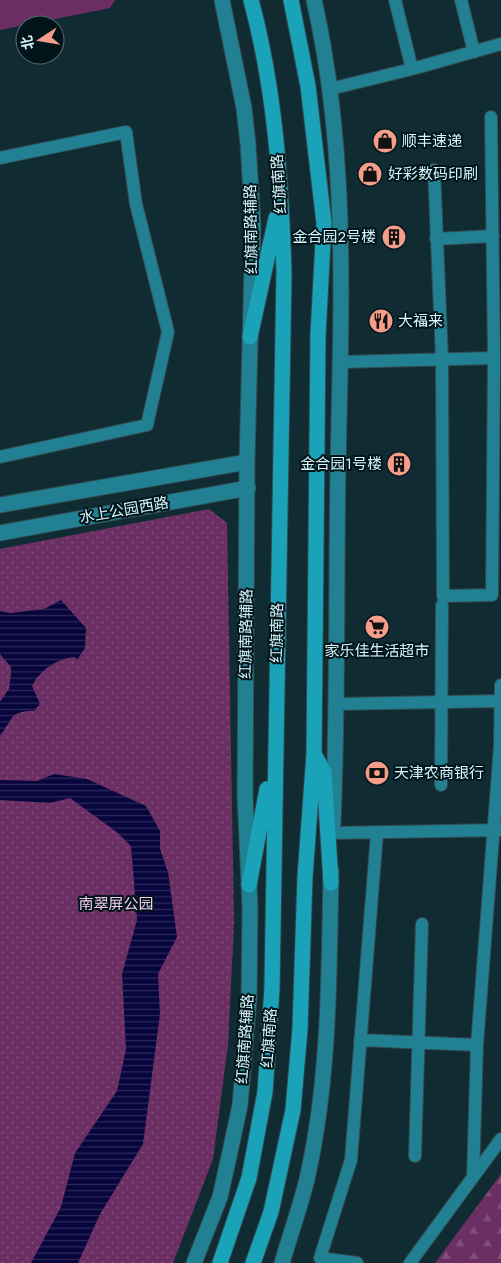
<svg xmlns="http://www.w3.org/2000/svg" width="501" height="1263" viewBox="0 0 501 1263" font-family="Jost,'Noto Sans SC',sans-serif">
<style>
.forest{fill:url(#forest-firs)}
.park{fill:url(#park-dots)}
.garden{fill:#6c2f64}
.water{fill:url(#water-rules)}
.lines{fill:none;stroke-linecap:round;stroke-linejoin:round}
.minor-casing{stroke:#334a50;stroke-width:14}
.secondary-casing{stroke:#334a50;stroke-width:17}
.trunk-casing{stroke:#334a50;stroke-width:17}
.minor{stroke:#218192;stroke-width:12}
.secondary{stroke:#218192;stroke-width:15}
.trunk{stroke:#1aa2b9;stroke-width:15}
.labels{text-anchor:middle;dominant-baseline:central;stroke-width:4;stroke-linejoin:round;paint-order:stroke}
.poi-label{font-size:15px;fill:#d6f6fe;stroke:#001419;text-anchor:start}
.street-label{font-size:15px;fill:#d6f6fe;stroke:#001419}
.park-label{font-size:15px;fill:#f3cbec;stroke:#001419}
</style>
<defs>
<pattern id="forest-firs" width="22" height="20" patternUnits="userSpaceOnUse" patternTransform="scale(1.25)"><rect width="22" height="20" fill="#6c2f64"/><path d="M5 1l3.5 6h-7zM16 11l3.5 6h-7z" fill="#804e7b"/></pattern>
<pattern id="park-dots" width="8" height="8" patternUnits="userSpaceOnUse" patternTransform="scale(1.25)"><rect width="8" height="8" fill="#6c2f64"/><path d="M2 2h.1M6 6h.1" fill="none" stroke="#804e7b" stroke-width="1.8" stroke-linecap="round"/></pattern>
<pattern id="water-rules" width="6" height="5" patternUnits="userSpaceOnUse" patternTransform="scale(1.25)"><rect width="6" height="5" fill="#08053d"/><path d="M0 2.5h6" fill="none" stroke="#2b2a5a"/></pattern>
</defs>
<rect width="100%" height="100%" fill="#102c32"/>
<path class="forest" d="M501,1174V1263H435Z"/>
<path class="park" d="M209,509L227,523L234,924L228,1045L213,1159L173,1263H0V549Z"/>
<path class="garden" d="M0,0H115L110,8L0,30Z"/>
<path class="water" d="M61,600L86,628L85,648L77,660L75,657C59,657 39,671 32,686L40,704L34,711C9,711 14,718 0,736V702L9,689L11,675V667L0,654V611L10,613L44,609Z
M54,774L87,779L146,806L160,831V849L168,872L177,937L158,974L160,1014L143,1144L100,1214L78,1263H31L61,1207L75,1153L117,1091L126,1049L122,974L137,920L131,846L118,833L70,798L50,803L0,800V780L37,781Z"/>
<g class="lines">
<defs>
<path id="minor" d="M461,0L474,52
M412,69L501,44
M330,89L412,69L395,0
M0,158L126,132L136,204L168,332L147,425L0,457
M434,170L442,359L443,596L492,595L494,358L491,117
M436,239L493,236
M340,362L494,358
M337,704L499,701
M441,785L442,605
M332,833L501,830
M360,1040L477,1045
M415,1156L422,924
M473,1177L477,1045L500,746L501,685
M357,1263L320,1258L351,1160L377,833
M410,1263L501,1139"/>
<path id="secondary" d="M314,0C349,154 341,310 338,467C336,586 338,705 333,824
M0,505L247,462
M0,533L248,488
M194,1263L220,1197L230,1152L240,1105L249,999L250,907L245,796L247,462L253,225L248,144L244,108L222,0
M282,1263C290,1235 300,1208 307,1179C330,1078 329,973 331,870"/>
<path id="trunk" d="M250,337L276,218
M314,754L324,772L331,883
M249,885L267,789
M220,1263L249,1178L265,1092L272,988L284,272C281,180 275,89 251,0
M253,1263L271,1212L293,1110L300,1029L305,877L314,754L318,335L324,223L308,86L291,0"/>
</defs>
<use href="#minor" class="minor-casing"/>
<use href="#secondary" class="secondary-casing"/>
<use href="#trunk" class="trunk-casing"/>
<use href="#minor" class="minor"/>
<use href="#secondary" class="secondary"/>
<use href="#trunk" class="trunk"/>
</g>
<defs>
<symbol id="shop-disc" viewBox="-11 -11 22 22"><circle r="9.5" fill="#f49d8b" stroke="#001419"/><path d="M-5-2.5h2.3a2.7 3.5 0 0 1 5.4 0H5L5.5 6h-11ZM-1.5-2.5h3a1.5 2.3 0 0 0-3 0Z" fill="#111"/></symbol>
<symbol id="building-disc" viewBox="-11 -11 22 22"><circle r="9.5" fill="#f49d8b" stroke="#001419"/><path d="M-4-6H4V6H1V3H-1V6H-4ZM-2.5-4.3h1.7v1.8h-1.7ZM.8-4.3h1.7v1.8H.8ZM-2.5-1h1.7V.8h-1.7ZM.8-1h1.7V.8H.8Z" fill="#111"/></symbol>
<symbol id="restaurant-disc" viewBox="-11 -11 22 22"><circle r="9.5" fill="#f49d8b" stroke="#001419"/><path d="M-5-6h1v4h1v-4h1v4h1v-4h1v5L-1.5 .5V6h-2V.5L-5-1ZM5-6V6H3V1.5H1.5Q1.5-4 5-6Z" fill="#111"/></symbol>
<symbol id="supermarket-disc" viewBox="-11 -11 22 22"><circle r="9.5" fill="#f49d8b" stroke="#001419"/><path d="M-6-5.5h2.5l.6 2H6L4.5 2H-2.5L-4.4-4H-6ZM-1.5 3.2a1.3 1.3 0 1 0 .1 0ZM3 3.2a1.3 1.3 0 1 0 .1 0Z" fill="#111"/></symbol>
<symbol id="bank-disc" viewBox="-11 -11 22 22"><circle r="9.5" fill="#f49d8b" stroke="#001419"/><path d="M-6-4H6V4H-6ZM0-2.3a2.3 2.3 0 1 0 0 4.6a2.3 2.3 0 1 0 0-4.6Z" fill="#111"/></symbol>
</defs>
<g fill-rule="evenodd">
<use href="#shop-disc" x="371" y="127" width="28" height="28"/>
<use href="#shop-disc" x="356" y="160" width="28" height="28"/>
<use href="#building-disc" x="380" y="223" width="28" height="28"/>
<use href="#restaurant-disc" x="367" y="307" width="28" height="28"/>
<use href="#building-disc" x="385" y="450" width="28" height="28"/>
<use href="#supermarket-disc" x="363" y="613" width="28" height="28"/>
<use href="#bank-disc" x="363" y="759" width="28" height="28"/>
</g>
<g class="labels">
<g class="poi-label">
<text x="402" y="141">顺丰速递</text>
<text x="388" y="174">好彩数码印刷</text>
<text x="376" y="237" text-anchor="end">金合园2号楼</text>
<text x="398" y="321">大福来</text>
<text x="382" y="464" text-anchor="end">金合园1号楼</text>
<text x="377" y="651" text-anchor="middle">家乐佳生活超市</text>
<text x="394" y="773">天津农商银行</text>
</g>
<g class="street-label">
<text transform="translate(279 184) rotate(-94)">红旗南路</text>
<text transform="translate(251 229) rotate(-91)">红旗南路辅路</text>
<text transform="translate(124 510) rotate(-10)">水上公园西路</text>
<text transform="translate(277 633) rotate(-89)">红旗南路</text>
<text transform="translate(246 634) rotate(-89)">红旗南路辅路</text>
<text transform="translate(269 1038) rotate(-86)">红旗南路</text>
<text transform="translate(245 1039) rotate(-86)">红旗南路辅路</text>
</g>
<g class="park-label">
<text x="116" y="904">南翠屏公园</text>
</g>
</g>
<g transform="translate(40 40) rotate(258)"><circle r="24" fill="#001419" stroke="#566e75"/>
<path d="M0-4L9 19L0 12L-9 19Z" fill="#f49d8b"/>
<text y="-8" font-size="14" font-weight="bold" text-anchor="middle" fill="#d6f6fe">北</text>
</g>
</svg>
